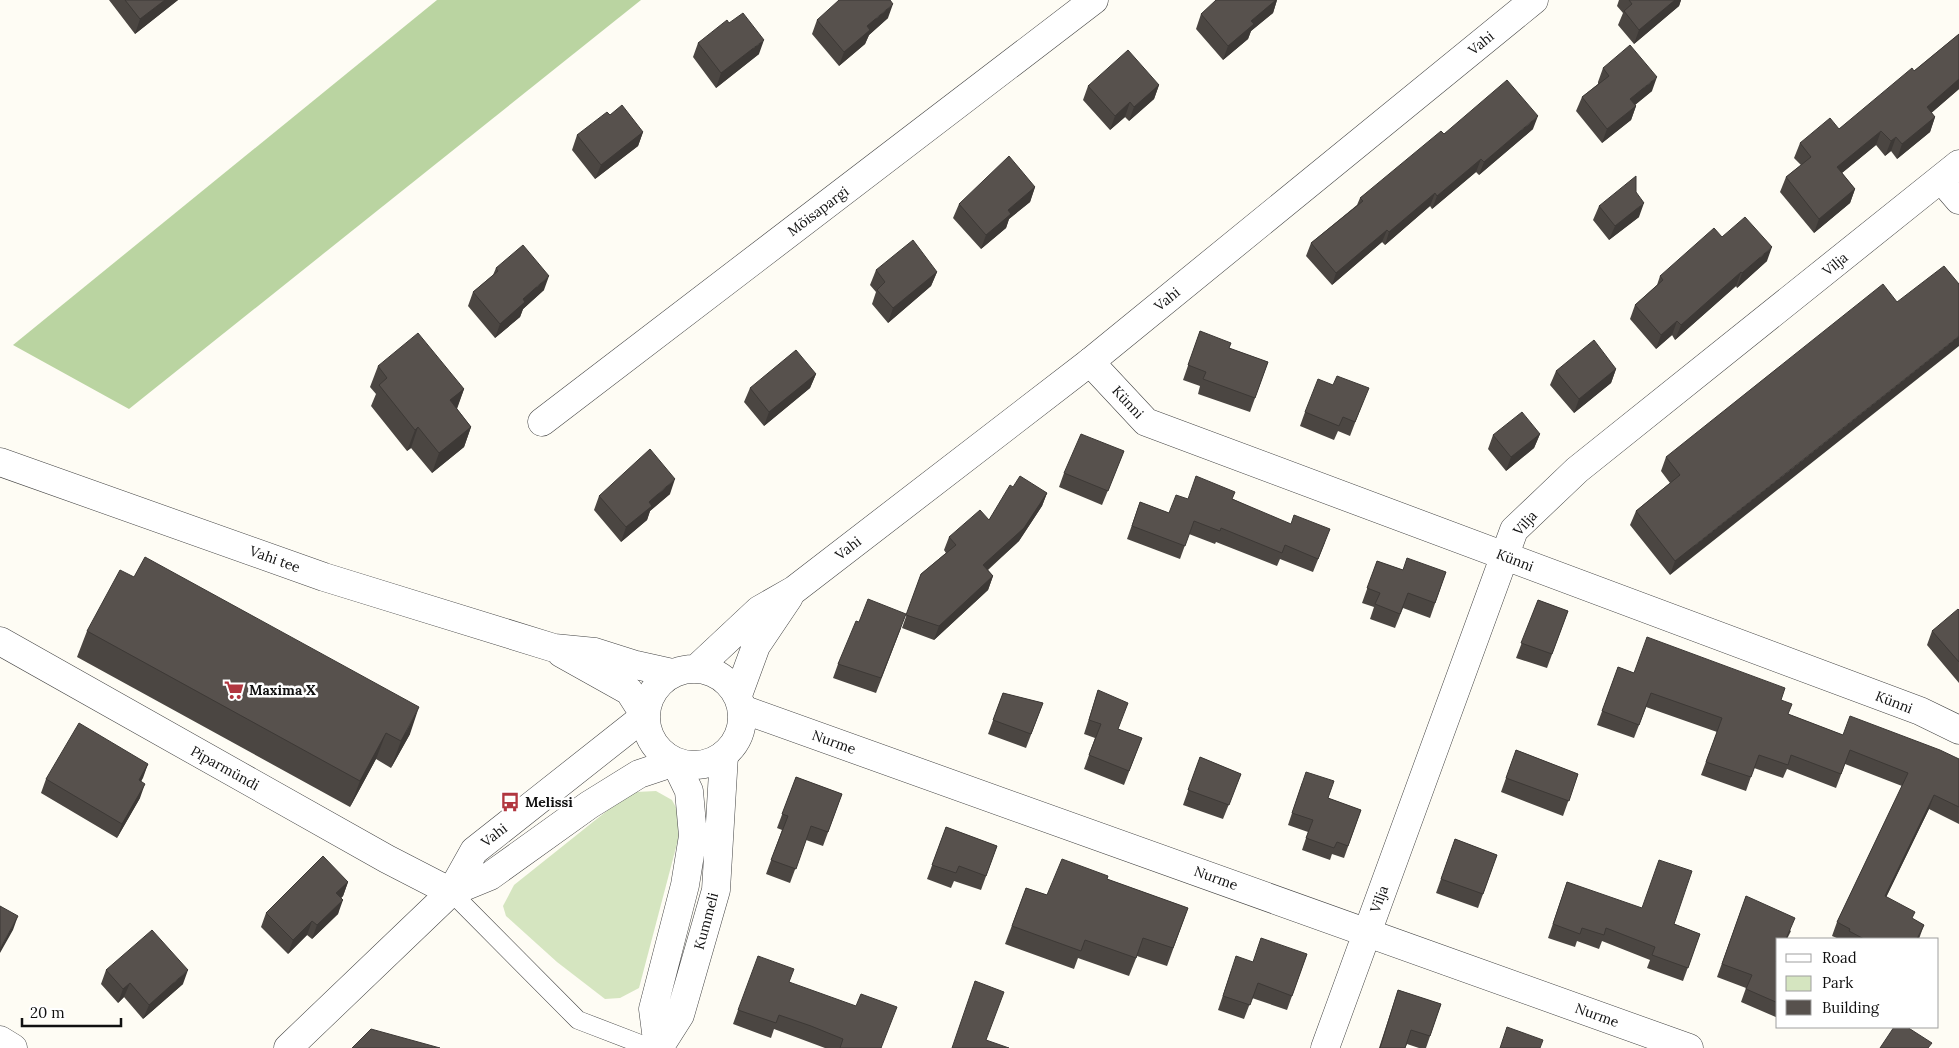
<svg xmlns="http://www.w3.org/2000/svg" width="1959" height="1048" viewBox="0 0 1959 1048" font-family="Lora,serif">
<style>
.green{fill:#d5e5c0}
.forest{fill:#bad4a1}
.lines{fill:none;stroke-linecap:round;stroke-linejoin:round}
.service-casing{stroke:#434343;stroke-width:19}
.minor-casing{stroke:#434343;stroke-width:29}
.tertiary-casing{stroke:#434343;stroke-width:29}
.service{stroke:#fff;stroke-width:18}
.minor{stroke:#fff;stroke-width:28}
.tertiary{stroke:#fff;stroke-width:28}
.wall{fill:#4b4642}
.shaded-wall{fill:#3d3936}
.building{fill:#57514d;stroke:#3d3936}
.labels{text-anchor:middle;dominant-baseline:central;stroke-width:5;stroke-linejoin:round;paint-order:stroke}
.street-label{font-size:14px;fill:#101010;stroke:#fff}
.poi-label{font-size:14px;font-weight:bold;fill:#101010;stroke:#fff;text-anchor:start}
</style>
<rect width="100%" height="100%" fill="#fefcf4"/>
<path class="green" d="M656,791L672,800L683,821L639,988L620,998L605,999L557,962L506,916L503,906L514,885L608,810L636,792Z"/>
<path class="forest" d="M437,0H641L129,409L13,345Z"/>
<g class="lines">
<defs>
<path id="service" d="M451,892L578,1020L651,1048"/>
<path id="minor" d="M1941,179L1959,200
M1090,362L1146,422L1920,711L1959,730
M542,422L1094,0
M0,462L324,577L554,648L595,652L636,665L672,673
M0,641L387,859L451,892
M742,709L1689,1048
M451,892L490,876L589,805L639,774L675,762L689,791L693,836L685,885L653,1009L658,1048
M0,1040L13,1048
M288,1048L451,892L474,851L645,716L629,691L561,653
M659,1048L680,1015L716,890L724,755
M1325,1048L1514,530L1577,470L1959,164"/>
<path id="tertiary" d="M697,668L759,610L794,590L1090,362L1534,0
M646 717a48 48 0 1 1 96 0a48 48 0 1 1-96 0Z
M738,695L756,646L789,597"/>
</defs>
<use href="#service" class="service-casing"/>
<use href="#minor" class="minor-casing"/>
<use href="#tertiary" class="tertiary-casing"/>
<use href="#service" class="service"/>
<use href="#minor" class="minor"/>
<use href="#tertiary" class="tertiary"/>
</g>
<path class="wall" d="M109,0H178L135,34Z
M1277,0L1273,13L1251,31L1248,39L1223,60L1196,29L1201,14Z
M1619,0H1681L1679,6L1634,44L1618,25L1623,13L1617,6Z
M888,18L869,35L865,44L839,66L812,34L817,20Z
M729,23L759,54L716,88L693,57L698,43Z
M1959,34V89L1931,113L1935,117L1930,132L1897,159L1891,151L1885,156L1876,145L1842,173L1855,189L1850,203L1814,233L1780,192L1786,177L1801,165L1794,158L1800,143L1839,129L1914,71Z
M1603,68L1652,91L1635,105L1636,106L1631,120L1602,143L1576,111L1582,97L1598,84V82Z
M1159,85L1154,99L1129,121L1125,117L1110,130L1083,100L1088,86Z
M610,115L643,132L638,146L595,179L572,150L577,135Z
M1533,129L1479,175L1476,172L1432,209L1430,206L1385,245L1382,242L1332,285L1306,256L1311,243L1357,205L1360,198L1444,134Z
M1035,187L1030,202L1009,219L1006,228L981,249L953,218L959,204Z
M1636,192L1639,217L1609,240L1593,220L1599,206Z
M1722,237L1767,261L1737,288L1736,286L1675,340L1672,335L1656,349L1630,319L1635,305L1657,285L1660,276Z
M496,268L544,290L523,309L520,317L495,338L468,306L473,292L493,275Z
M876,270L937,272L931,286L888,323L872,304L876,292L870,285Z
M1897,302L1670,575L1630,525L1636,511L1670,483L1661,471L1666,457Z
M1200,331L1229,348L1268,362L1250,412L1198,394L1200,386L1183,380Z
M378,366L464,389L457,409L471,427L464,447L432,473L411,448L407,451L371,406L376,394L370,387Z
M1616,369L1611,383L1574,413L1550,385L1556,371Z
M816,374L810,388L764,426L744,402L750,388Z
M1333,385L1363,402L1350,436L1338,431L1334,440L1300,426L1305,412Z
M1540,434L1534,448L1506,471L1488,449L1493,435Z
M1124,451L1102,505L1059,487L1064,473Z
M1013,487L1047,493L1042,506L1019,541L988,570L993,576L988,590L934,640L902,628L921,574L946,553L944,550L949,537L989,520Z
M670,494L650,511L647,520L621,542L594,510L599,496Z
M1188,499H1233L1325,542L1313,572L1280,559L1277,566L1216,542L1215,544L1189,534L1180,559L1127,539L1140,502L1169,513Z
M1377,561L1403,570L1446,572L1430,618L1403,608L1395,628L1370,619L1374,607L1362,603Z
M134,577L410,734L391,768L376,759L350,807L77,657L87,631Z
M1538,600L1568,611L1547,668L1516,658Z
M1959,610V683L1927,645L1932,631Z
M859,622L901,628L876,693L833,678L838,664Z
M1618,667L1634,673L1781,700L1788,714L1843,735L1959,759V824L1929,809L1886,897L1913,919L1924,925L1919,939H1839L1832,936L1837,922L1902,786L1845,764L1836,788L1787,769L1783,778L1754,768L1746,791L1701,775L1717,732L1646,707L1634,738L1597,725Z
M1098,690L1118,729L1142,738L1124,785L1084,769L1095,738L1084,734Z
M1003,693L1043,703L1026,748L988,734Z
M1516,750L1578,774L1563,816L1501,792Z
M1200,757L1241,774L1223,819L1183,805Z
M148,764L141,781L140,798L117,838L41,793L46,779Z
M796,777L842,794L823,846L806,840L790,883L766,874L782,830L777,828Z
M1302,783L1328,798L1361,810L1344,858L1332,854L1330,860L1302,850L1308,832L1288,825Z
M946,827L997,846L981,890L954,881L951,888L927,879Z
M1455,839L1497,855L1478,908L1436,893Z
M1107,879L1188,908L1167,966L1137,956L1129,976L1078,958L1074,969L1005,944L1026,888L1047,895Z
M348,882L343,896L341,898L338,914L312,939L307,935L288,954L261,927L266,913Z
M1567,882L1700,934L1683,981L1647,968L1650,960L1602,941L1599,949L1577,941L1575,947L1548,938Z
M1746,896L1791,931L1787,939H1778V1018L1741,1002L1746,988L1717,977Z
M1307,954L1287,1010L1252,998L1244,1019L1218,1010L1231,971L1253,962Z
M106,970L183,984L143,1019L124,997L118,1003L101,984Z
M789,982L882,1048H825L774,1029L771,1038L733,1024L738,1010Z
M1398,990L1441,1004L1426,1048H1419L1407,1044L1405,1048H1379Z"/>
<path class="shaded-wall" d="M165,0H178L135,34L140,19Z
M1276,0H1277L1273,13L1251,31L1248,39L1223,60L1228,46L1251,21Z
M1675,0H1681L1679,6L1634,44L1639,30Z
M893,4L888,18L869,35L865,44L839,66L844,52L867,26Z
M764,40L759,54L716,88L721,73Z
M1657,77L1652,91L1625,113L1630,99Z
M1959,79V89L1921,122L1927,107Z
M1159,85L1154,99L1129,121L1134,107Z
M1130,102L1125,117L1110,130L1115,116Z
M1636,106L1631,120L1602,143L1607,129Z
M1538,116L1533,129L1479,175L1484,162Z
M1935,117L1930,132L1897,159L1902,144Z
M1881,131L1876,145L1832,181L1837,167Z
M643,132L638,146L595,179L601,165Z
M1896,137L1891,151L1885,156L1891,141Z
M1481,159L1476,172L1432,209L1437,196Z
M1035,187L1030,202L1009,219L1006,228L981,249L986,235L1008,210Z
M1855,189L1850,203L1814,233L1819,219Z
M1435,193L1430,206L1385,245L1389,232Z
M1644,203L1639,217L1609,240L1615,226Z
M1387,230L1382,242L1332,285L1336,273Z
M1772,247L1767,261L1737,288L1742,273Z
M937,272L931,286L888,323L893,308Z
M1741,272L1736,286L1675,340L1681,325Z
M549,276L544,290L523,309L520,317L495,338L500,324L523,299Z
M1677,321L1672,335L1656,349L1661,335Z
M1959,336V346L1670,575L1675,561Z
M1616,369L1611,383L1574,413L1579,399Z
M816,374L810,388L764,426L769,412Z
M464,389L456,410L450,400Z
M418,427L411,448L407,451L415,430Z
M471,427L464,447L432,473L439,453Z
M1540,434L1534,448L1506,471L1511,457Z
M675,479L670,494L650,511L647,520L621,542L626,527L649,502Z
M1047,493L1042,506L1019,541L978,578L983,565Z
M993,576L988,590L934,640L939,626Z
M419,707L410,734L391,768L401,741Z
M386,733L376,759L350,807L360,781Z
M148,764L143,778L134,794L139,780Z
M145,784L140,798L117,838L122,824Z
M1934,795L1929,809L1880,910L1885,896Z
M348,882L343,896L331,908L336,893Z
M343,900L338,914L312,939L317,925Z
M18,916L13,930L0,953V949Z
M312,921L307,935L288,954L293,940Z
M188,970L183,984L143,1019L149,1005Z
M130,983L124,997L118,1003L123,989Z"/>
<path class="building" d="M125,0H165L140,19Z
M839,0H890L893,4L867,26L870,30L844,52L817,20Z
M1216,0H1276L1251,21L1254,24L1228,46L1201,14Z
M1629,0H1675L1639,30L1624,11L1632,4Z
M743,13L764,40L721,73L698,43L727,20L729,23Z
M1959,34V79L1927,107L1935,117L1902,144L1896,137L1891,141L1881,131L1837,167L1855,189L1819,219L1786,177L1811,157L1800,143L1830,118L1839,129L1912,68L1914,71Z
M1630,45L1657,77L1630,99L1636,106L1607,129L1582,97L1609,76L1603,68Z
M1128,50L1159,85L1134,107L1130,102L1115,116L1088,86Z
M1507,80L1538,116L1484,162L1481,159L1437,196L1435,193L1389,232L1387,230L1336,273L1311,243L1363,201L1360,198L1441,131L1444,134Z
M622,105L643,132L601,165L577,135L607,112L610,115Z
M1009,156L1035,187L1008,210L1011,214L986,235L959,204Z
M1636,176V192L1644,203L1615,226L1599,206Z
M1745,217L1772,247L1742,273L1741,272L1681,325L1677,321L1661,335L1635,305L1663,280L1660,276L1714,228L1722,237Z
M913,240L937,272L893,308L877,290L885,282L876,270Z
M523,245L549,276L523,299L525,302L500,324L473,292L498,271L496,268Z
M1944,266L1959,284V336L1675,561L1636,511L1680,475L1666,457L1883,284L1897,302Z
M1200,331L1231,343L1229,348L1268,362L1255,398L1203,379L1206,372L1188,365Z
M418,333L464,389L450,400L471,427L439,453L418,427L415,430L379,385L387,378L378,366Z
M1594,340L1616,369L1579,399L1556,371Z
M796,350L816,374L769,412L750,388Z
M1337,376L1369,388L1355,422L1343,417L1339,426L1305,412L1318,379L1333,385Z
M1522,412L1540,434L1511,457L1493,435Z
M1081,434L1124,451L1108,491L1064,473Z
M650,449L675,479L649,502L652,506L626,527L599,496Z
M1020,476L1047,493L1024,528L983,565L993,576L939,626L906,615L921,574L956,545L949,537L980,510L989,520L1010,485L1013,487Z
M1196,476L1235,492L1232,499L1291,524L1294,515L1330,529L1318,559L1285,545L1282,553L1221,528L1220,531L1194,521L1185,546L1132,526L1140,502L1169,513L1176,495L1188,499Z
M145,557L419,707L401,741L386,733L360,781L87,631L120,570L134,577Z
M1407,558L1446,572L1435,603L1408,593L1400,614L1375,604L1380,593L1367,588L1377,561L1403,570Z
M868,599L906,614L881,678L838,664L856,621L859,622Z
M1538,600L1568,611L1552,654L1521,643Z
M1958,609L1959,610V662L1932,631Z
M1647,637L1785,688L1781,700L1792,704L1788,714L1843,735L1850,716L1940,750L1959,759V807L1934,795L1885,896L1915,912L1912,918L1924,925L1917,939H1864L1849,931L1850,929L1837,922L1908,773L1850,750L1841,774L1791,755L1788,765L1759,755L1751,777L1706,762L1722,718L1651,693L1639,725L1602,711L1618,667L1634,673Z
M1098,690L1128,703L1118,729L1142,738L1129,771L1089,755L1101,724L1089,720Z
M1003,693L1043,703L1031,734L993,720Z
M79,723L148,764L139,780L145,784L122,824L46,779Z
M1516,750L1578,774L1569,801L1506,778Z
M1200,757L1241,774L1229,805L1188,790Z
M1306,772L1334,781L1328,798L1361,810L1348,846L1337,842L1334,848L1306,838L1313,820L1292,813Z
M796,777L842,794L828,832L811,826L796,869L771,860L788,816L782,814Z
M946,827L997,846L986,876L959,866L956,873L932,865Z
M1455,839L1497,855L1483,894L1441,879Z
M323,856L348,882L336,893L343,900L317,925L312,921L293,940L266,913Z
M1062,859L1108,876L1107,879L1188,908L1173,948L1143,938L1136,958L1085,940L1081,951L1012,926L1026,888L1047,895Z
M1659,860L1692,871L1674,924L1700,934L1688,968L1652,955L1655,947L1606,928L1604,935L1582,928L1580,934L1553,924L1567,882L1642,908Z
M1746,896L1795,918L1786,939H1778V958L1776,962H1778V1003L1746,989L1752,975L1722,964Z
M0,906L18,916L0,949Z
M152,930L188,970L149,1005L130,983L123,989L106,970Z
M1261,938L1307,954L1292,996L1258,983L1250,1005L1223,996L1236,956L1253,962Z
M758,956L794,969L789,982L856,1006L861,994L897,1007L881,1048H840L843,1039L811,1026L779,1015L776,1023L738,1010Z
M975,981L1004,992L986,1040L1009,1048H952Z
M1398,990L1441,1004L1430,1036L1411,1030L1405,1048H1380Z
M1507,1027L1543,1040L1540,1048H1500Z
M1894,1027H1907L1932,1043L1928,1048H1880Z
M371,1029L440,1048H352Z"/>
<defs>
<symbol id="supermarket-bare" viewBox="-9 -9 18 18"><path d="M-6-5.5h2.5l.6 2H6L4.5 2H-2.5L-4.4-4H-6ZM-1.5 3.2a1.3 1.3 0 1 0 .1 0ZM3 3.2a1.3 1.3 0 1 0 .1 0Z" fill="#b13640" stroke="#fff" stroke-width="2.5" paint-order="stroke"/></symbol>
<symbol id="bus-bare" viewBox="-9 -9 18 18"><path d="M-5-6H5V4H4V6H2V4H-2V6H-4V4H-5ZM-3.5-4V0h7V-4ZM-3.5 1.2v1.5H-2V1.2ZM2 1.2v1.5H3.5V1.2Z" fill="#b13640" stroke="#fff" stroke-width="2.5" paint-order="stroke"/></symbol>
</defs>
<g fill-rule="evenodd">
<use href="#supermarket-bare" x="220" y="676" width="28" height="28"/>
<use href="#bus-bare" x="496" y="788" width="28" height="28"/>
</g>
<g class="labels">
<g class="street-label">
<text transform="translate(1481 43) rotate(-39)">Vahi</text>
<text transform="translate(818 211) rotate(-37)">Mõisapargi</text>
<text transform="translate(1835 264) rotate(-39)">Vilja</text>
<text transform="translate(1167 299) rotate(-39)">Vahi</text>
<text transform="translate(1128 402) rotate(47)">Künni</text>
<text transform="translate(1525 523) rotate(-48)">Vilja</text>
<text transform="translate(848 548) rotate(-38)">Vahi</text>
<text transform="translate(275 559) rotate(20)">Vahi tee</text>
<text transform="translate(1515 560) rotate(21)">Künni</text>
<text transform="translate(1894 702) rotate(21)">Künni</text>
<text transform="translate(834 742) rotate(20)">Nurme</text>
<text transform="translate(225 768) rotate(29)">Piparmündi</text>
<text transform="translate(494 835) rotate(-38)">Vahi</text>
<text transform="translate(1216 878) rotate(20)">Nurme</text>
<text transform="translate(1379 899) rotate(-70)">Vilja</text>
<text transform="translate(706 921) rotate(-75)">Kummeli</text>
<text transform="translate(1597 1015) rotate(20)">Nurme</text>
</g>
<g class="poi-label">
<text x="249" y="690">Maxima X</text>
<text x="525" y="802">Melissi</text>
</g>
</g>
<rect x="1776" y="938" width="162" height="90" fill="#ffffff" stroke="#9f9f9f"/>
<rect x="1786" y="954" width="25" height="8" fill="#ffffff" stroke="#9f9f9f"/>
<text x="1822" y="963" font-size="15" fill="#101010">Road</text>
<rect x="1786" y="976" width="25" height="15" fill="#d5e5c0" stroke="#9f9f9f"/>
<text x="1822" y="988" font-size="15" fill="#101010">Park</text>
<rect x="1786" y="1000" width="25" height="15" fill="#57514d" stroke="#9f9f9f"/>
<text x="1822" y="1013" font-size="15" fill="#101010">Building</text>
<path d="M22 1018v8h99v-8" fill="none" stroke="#101010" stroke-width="2.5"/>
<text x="30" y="1018" font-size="15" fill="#101010" stroke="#ffffff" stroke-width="4" paint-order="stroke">20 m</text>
</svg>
